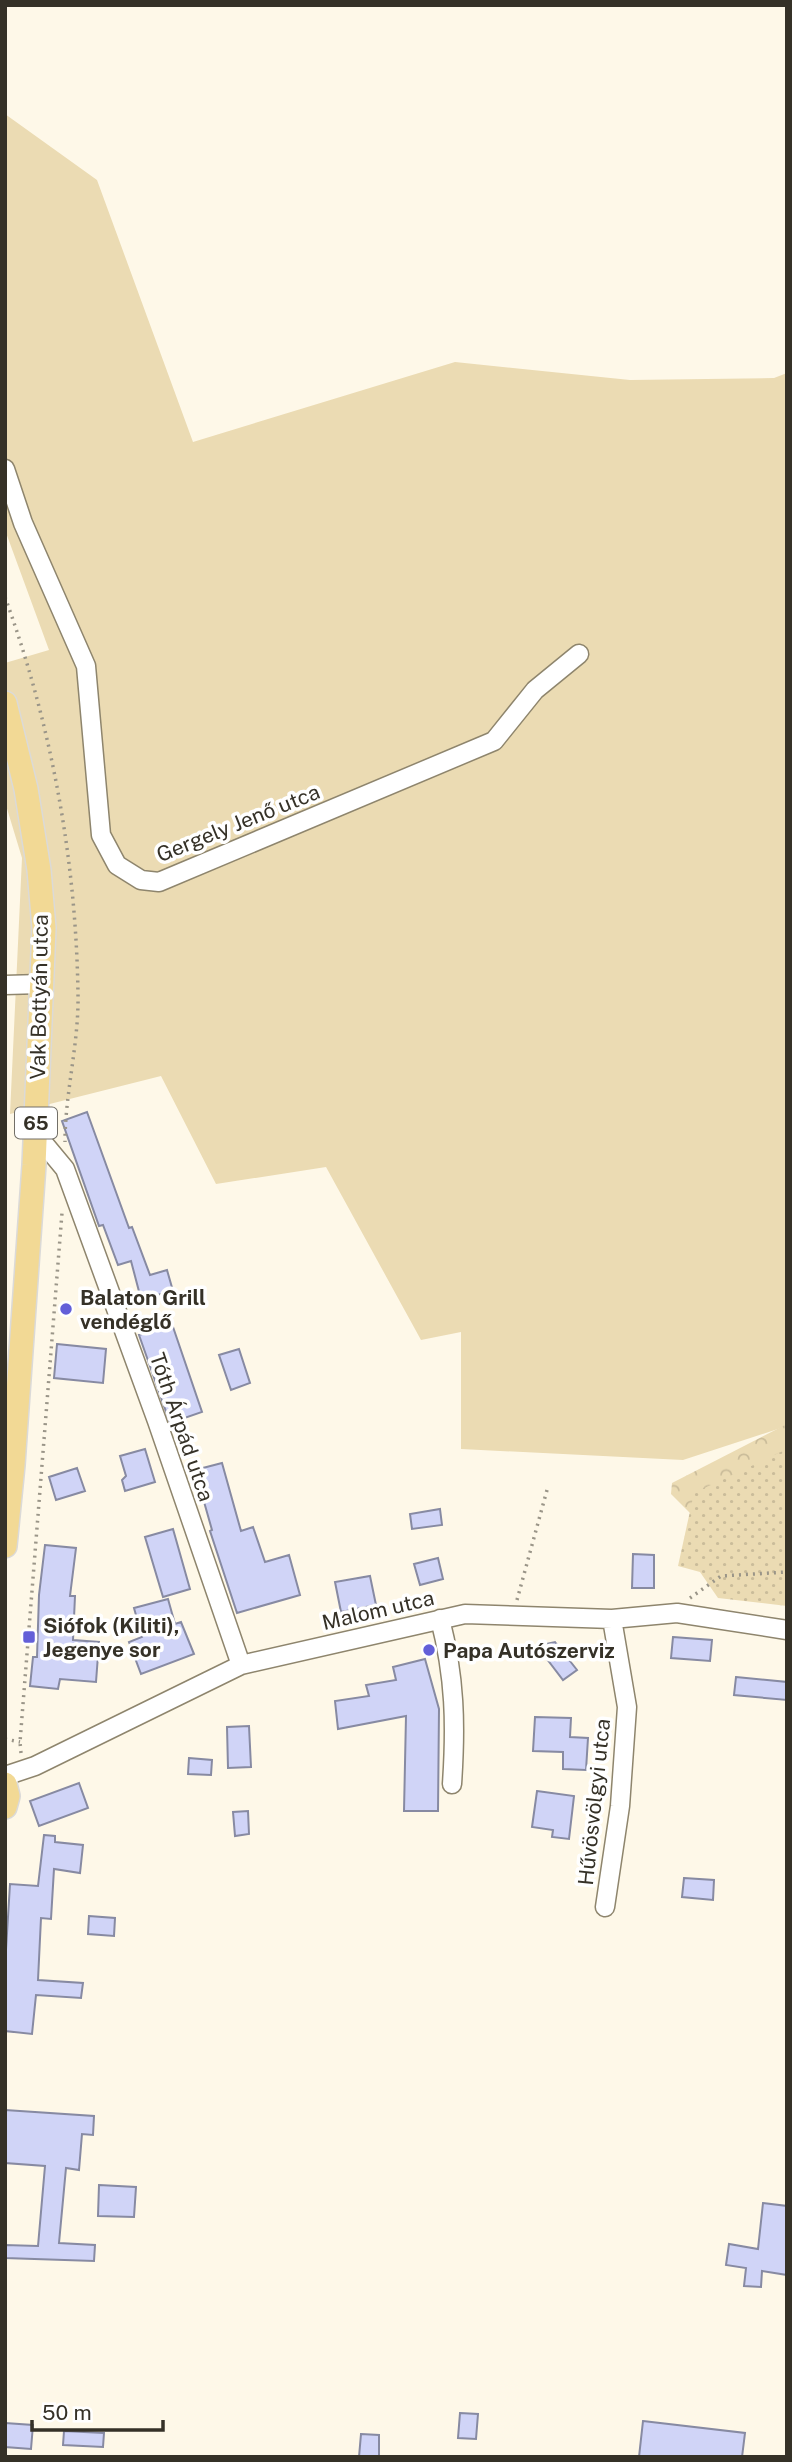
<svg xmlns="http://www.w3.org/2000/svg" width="792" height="2462" viewBox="0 0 792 2462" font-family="'Public Sans',sans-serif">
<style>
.grass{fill:#ebdbb3}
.forest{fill:url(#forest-crowns)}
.garden{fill:url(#garden-dots)}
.building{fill:#d0d4f7;stroke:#878aa2;stroke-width:2}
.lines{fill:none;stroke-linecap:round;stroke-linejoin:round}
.minor-casing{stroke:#8e856d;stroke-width:21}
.major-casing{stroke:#dbdad8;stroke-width:26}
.path{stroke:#9a9588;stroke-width:3.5;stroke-dasharray:2 5;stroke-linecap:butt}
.minor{stroke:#fff;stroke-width:18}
.major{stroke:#f2d995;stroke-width:23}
.poi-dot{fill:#635fd8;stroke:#fff;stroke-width:2.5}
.labels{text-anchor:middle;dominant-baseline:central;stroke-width:7;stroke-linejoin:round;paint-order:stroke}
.shield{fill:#fff;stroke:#726f68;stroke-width:2}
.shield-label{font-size:19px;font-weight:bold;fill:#353127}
.street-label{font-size:21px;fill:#353127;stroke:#fff}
.poi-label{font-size:21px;font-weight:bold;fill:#353127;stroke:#fff;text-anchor:start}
</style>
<defs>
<pattern id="forest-crowns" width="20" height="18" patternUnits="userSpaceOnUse" patternTransform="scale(1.75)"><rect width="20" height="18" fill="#ebdbb3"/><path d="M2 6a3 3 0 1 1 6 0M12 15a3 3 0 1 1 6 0" fill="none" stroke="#cabc9a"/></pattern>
<pattern id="garden-dots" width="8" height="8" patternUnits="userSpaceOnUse" patternTransform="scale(1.75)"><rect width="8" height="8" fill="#ebdbb3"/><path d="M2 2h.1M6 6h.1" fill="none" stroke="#cabc9a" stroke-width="1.8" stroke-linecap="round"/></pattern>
</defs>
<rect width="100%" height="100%" fill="#fef8e8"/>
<path class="grass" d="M5,114L97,180L193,442L455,362L630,380L774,378L787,373V1426L683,1460L461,1449V1332L421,1340L326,1167L216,1184L161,1076L10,1114L22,858L5,802V663L49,650L5,530Z"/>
<path class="forest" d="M787,1424V1514L692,1515L671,1494L672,1483Z"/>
<path class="garden" d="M787,1449V1606L718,1598L700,1572L678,1566L694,1493Z"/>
<path class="building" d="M87,1112L129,1228L132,1227L150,1275L167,1270L173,1291L141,1299L131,1261L118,1265L103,1225L99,1226L62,1121Z
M172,1324L202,1412L170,1423L139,1335Z
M57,1344L106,1349L103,1383L54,1378Z
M239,1349L250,1383L231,1390L219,1355Z
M145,1449L155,1482L125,1491L122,1480L126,1476L120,1456Z
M222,1463L241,1531L253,1527L265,1562L289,1555L300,1595L237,1613L210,1531L212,1530L195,1470Z
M77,1468L85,1491L56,1500L49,1477Z
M440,1509L442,1525L412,1529L410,1514Z
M173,1529L190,1589L163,1597L145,1537Z
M45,1545L76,1548L70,1596H75L73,1640L99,1642L96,1682L60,1679L58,1689L30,1686L33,1657H37L39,1595Z
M633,1554L654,1555V1588H632Z
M438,1558L443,1579L420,1585L414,1564Z
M370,1576L376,1605L341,1612L335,1582Z
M168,1599L175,1624L181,1622L194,1654L141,1674L129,1642L142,1637L134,1608Z
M673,1637L712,1640L710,1661L671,1658Z
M555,1642L577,1670L563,1680L537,1646Z
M425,1659L439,1709L438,1811H404L406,1716L338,1729L335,1701L369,1696L366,1685L396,1680L393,1667Z
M736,1677L787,1682V1700L734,1695Z
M535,1717L571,1718L570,1737L588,1738L586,1770L563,1769V1752L533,1751Z
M249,1726L251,1767L228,1768L227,1727Z
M189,1758L212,1760L211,1775L188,1774Z
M79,1783L88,1808L39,1826L30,1801Z
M537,1791L574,1796L569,1839L552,1837L553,1830L532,1827Z
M248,1811L249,1834L235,1836L233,1812Z
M44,1835L55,1836V1842L83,1845L80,1873L54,1869L51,1919L41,1918L38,1980L83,1983L81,1998L36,1995L32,2034L5,2031V1966L10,1884L38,1886Z
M684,1878L714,1880L713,1900L682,1897Z
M89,1916L115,1918L114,1936L88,1934Z
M5,2110L94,2116L93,2135L82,2134L79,2170L66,2168L59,2243L95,2245L94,2261L5,2258V2245L38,2246L45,2166L5,2163Z
M99,2185L136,2187L134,2217L98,2216Z
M763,2203L787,2206V2275L762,2271L761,2287L744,2286L746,2268L726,2265L729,2244L758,2249Z
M460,2413L478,2414L476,2439L458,2438Z
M643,2421L745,2433L742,2457H639Z
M5,2423L33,2425L31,2449L5,2447Z
M64,2431L104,2433L103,2447L63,2445Z
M361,2434L379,2435V2457H359Z"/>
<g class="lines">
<defs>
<path id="minor" d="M5,469L23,523L86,666L101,835L117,865L141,880L159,882L494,741L535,690L579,654
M5,985L41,984
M36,1134L65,1169L157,1421L241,1665
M440,1619C455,1677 456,1725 452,1784
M5,1776L35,1766L241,1665L465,1614L612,1619L677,1613L787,1630
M605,1907L620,1806L627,1707L612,1619"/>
<path id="major" d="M5,703L26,789L39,870L44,928L34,1165L13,1465L5,1546
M5,1784L8,1796L5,1807"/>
</defs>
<use href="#minor" class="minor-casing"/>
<use href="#major" class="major-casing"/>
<path class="path" d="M5,597C51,724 76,858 78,994C79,1043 65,1093 65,1142
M690,1598L721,1576L787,1572
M517,1600L547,1490
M5,1739L20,1742
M21,1753L20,1742L62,1213"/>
<use href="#minor" class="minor"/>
<use href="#major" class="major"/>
</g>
<g class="poi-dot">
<circle cx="66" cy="1309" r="7"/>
<rect x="22" y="1630" width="14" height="14" rx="3.5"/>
<circle cx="429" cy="1650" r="7"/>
</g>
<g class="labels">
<rect class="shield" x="15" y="1107.5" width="42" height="31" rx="5"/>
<g class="shield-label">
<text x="36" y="1123">65</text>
</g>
<g class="street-label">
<text transform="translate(238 823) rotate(-22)">Gergely Jenő utca</text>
<text transform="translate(39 997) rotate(-89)">Vak Bottyán utca</text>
<text transform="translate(182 1427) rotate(71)">Tóth Árpád utca</text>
<text transform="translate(378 1610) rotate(-13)">Malom utca</text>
<text transform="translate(594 1802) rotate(-84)">Hűvösvölgyi utca</text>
</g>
<g class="poi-label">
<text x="80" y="1297">Balaton Grill<tspan x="80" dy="24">vendéglő</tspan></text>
<text x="43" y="1625">Siófok (Kiliti),<tspan x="43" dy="24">Jegenye sor</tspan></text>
<text x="443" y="1650">Papa Autószerviz</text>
</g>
</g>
<rect width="792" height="2462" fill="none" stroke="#353127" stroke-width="14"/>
<path d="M32 2420v10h131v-10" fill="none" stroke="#353127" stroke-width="3.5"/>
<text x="42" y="2420" font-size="21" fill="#353127" stroke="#ffffff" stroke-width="5" paint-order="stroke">50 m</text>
</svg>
